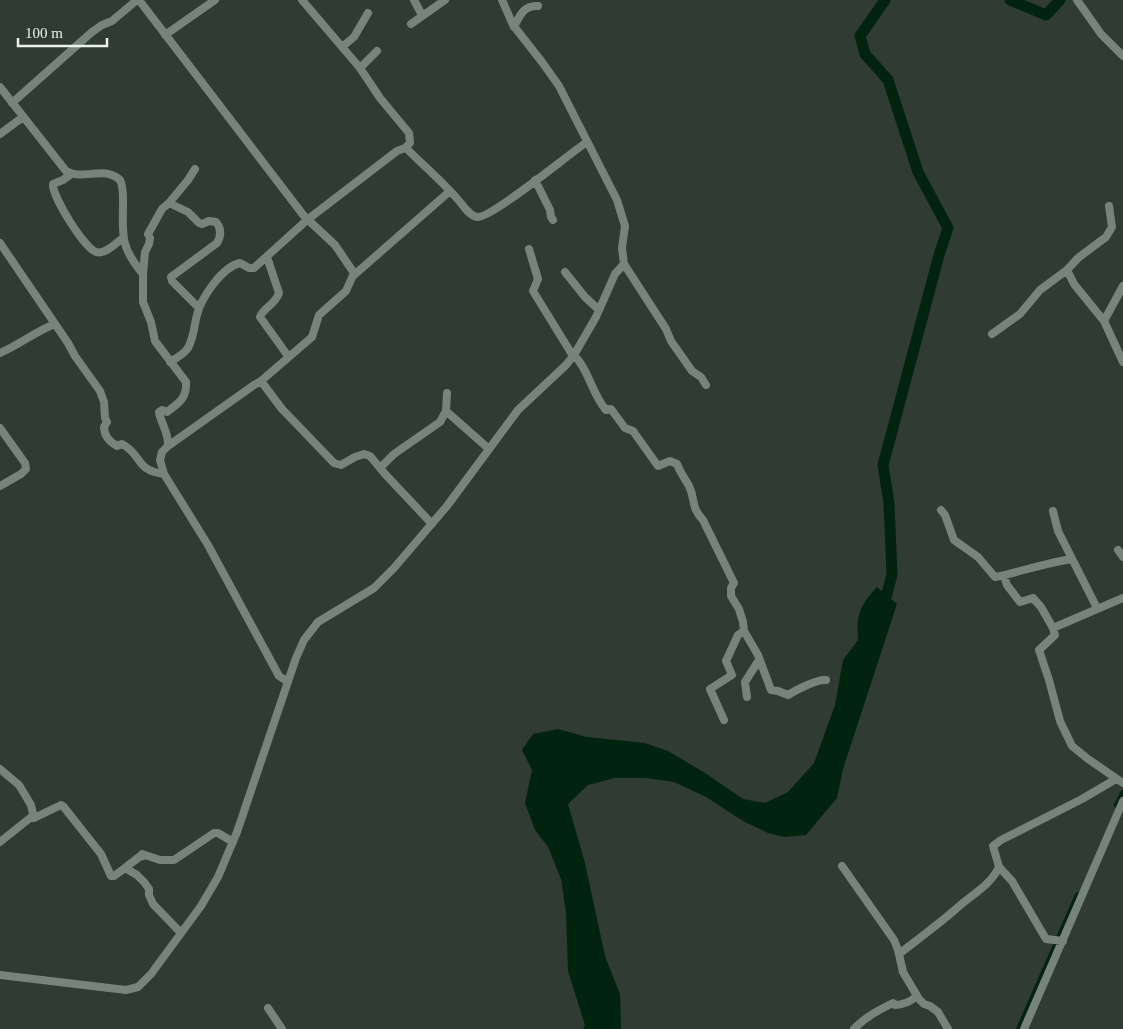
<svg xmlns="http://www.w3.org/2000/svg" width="1123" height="1029" viewBox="0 0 1123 1029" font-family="Georgia,serif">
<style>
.water{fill:#032311}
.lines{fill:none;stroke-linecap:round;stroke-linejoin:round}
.canal{stroke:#032311;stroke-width:6}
.river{stroke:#032311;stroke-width:11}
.minor{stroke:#77847b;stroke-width:8}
</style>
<rect width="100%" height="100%" fill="#303b33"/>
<path class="water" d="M877,587L897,604L843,769L837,798L806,835L784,837L768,833L743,821L706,797L674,782L645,778H615L588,785L568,804L585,863L605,956L620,994L621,1029H583L585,1025L568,971L566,913L561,879L548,847L535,830L525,803L532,770L522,750L533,734L558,729L587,737L645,743L668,751L705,773L743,799L765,803L788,792L814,763L835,705L843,660L858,640C856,614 860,606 877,587Z"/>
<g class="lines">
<path class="canal" d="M1117,805L1123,793
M1019,1029L1078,895"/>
<path class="river" d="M1010,0L1046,15L1060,0
M883,608L892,575L889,503L883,465L939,255L948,228L918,172L888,80L865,54L860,36L885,0"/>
<path class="minor" d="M139,0L304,216L335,245L354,273L346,291L319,315L312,337L261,381L254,385L168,446L162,452L160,460L164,474L208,545L279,676L288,682
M302,0L360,68L380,98L409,133L410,143L405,148
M414,0L422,15
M1077,0L1101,34L1123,56
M411,24L445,0
M514,27C520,15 524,5 538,6
M165,35L215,0
M342,47L354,37L368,13
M360,68L377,51
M0,87L66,171C83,181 104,165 120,180C124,188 123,198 123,207C122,238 122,249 143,274
M12,103L92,32L102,25L112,21L137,0
M0,134L23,117
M71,174L63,180L53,184C52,196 84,248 96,252C105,255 116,243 123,238
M535,180L550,210L551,217L553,220
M169,203L188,212L199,223L202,224L209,221L216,222C222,229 221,236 217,243L171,277L172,281L199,308
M0,243L68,343L75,356L100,391L104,402L105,418L107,422L104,427C104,436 110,442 117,446L122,444C143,455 134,470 164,474
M529,249L538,279L533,291L573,356
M267,257L279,293C275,305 263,308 260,317L288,356
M624,264L666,329L671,341L692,371L701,377L706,385
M1067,270L1074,284L1104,321
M565,272L585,297L599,310
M353,276L450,191
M1123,286L1104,321L1123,362
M992,334L1020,314L1040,290L1067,270L1078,258L1106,237L1112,227L1109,206
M0,353C19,345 36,331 55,324
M574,355C589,370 592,394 606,410L611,409L625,428L633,431L658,466L670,461L677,464C680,472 685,479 689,486C696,500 690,506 703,520L734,583L731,588V596L739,609L743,622L744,631L758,655L771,690L778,691L788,695C796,690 817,679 826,680
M170,362C177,358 184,354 188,348C194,337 194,326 197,315C201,298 222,267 240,263L249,268H254L307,220L397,151L405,148L408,150C425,167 444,183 460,202C464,207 470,216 477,217C491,219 570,153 587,142
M261,381L282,409L334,463L341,465L355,457L364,454L370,456L385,474L432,524
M446,411L489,449
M0,428L25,463L26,469L21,474L0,486
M168,446C169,433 161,424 159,412L162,410L167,412C179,403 187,398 186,382L155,341L151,322L143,302V274L145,252L149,244L150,238L148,234L162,209L169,203L188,180L195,169
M380,468L394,454L440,422L446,411L447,393
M941,510L945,515L954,540L978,557L995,577C1020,572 1045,563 1072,559
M1053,511L1058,531L1097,608
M1118,550L1123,557
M1004,576L1007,585L1020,602L1033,598L1041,607L1053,628
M1123,598L1053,628L1055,635L1039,650L1049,680L1060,721L1072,746L1088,759L1123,783
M747,697L745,682L759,660
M724,720L710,689L732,675L726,661L738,635L744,631
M0,769L19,785L31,805L34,818H30L0,842
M34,818L61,805L63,806L101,854L111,876H114L125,868L137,875L144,882L149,889V895L153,904L181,933
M842,866L894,940L898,950L903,972L919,999L924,1004L930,1006L938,1012L948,1029
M125,868L139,857L143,856L142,854L160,860H174L214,833H218L233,842
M1063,941L1046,939L1012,881L999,867L993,846L1001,840L1082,799L1116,779
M899,954C918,939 939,924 957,908C971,895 991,885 999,867
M0,975L126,990L138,987L151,974L201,906L218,877L237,832L296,658L304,640L318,622L374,588L394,568L447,506L518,410L566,365L574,355L596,317L615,274L624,264L622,248L625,226L617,200L559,86L542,62L513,25L502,0
M268,1008L282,1029
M854,1029C865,1017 879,1010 893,1003L895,1005C904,1005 910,1002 917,996
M1024,1029L1123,801"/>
</g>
<path d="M18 38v8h89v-8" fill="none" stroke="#ebf2ed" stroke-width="2.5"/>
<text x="25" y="38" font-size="15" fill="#ebf2ed" stroke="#303b33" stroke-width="4" paint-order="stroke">100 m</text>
</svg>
